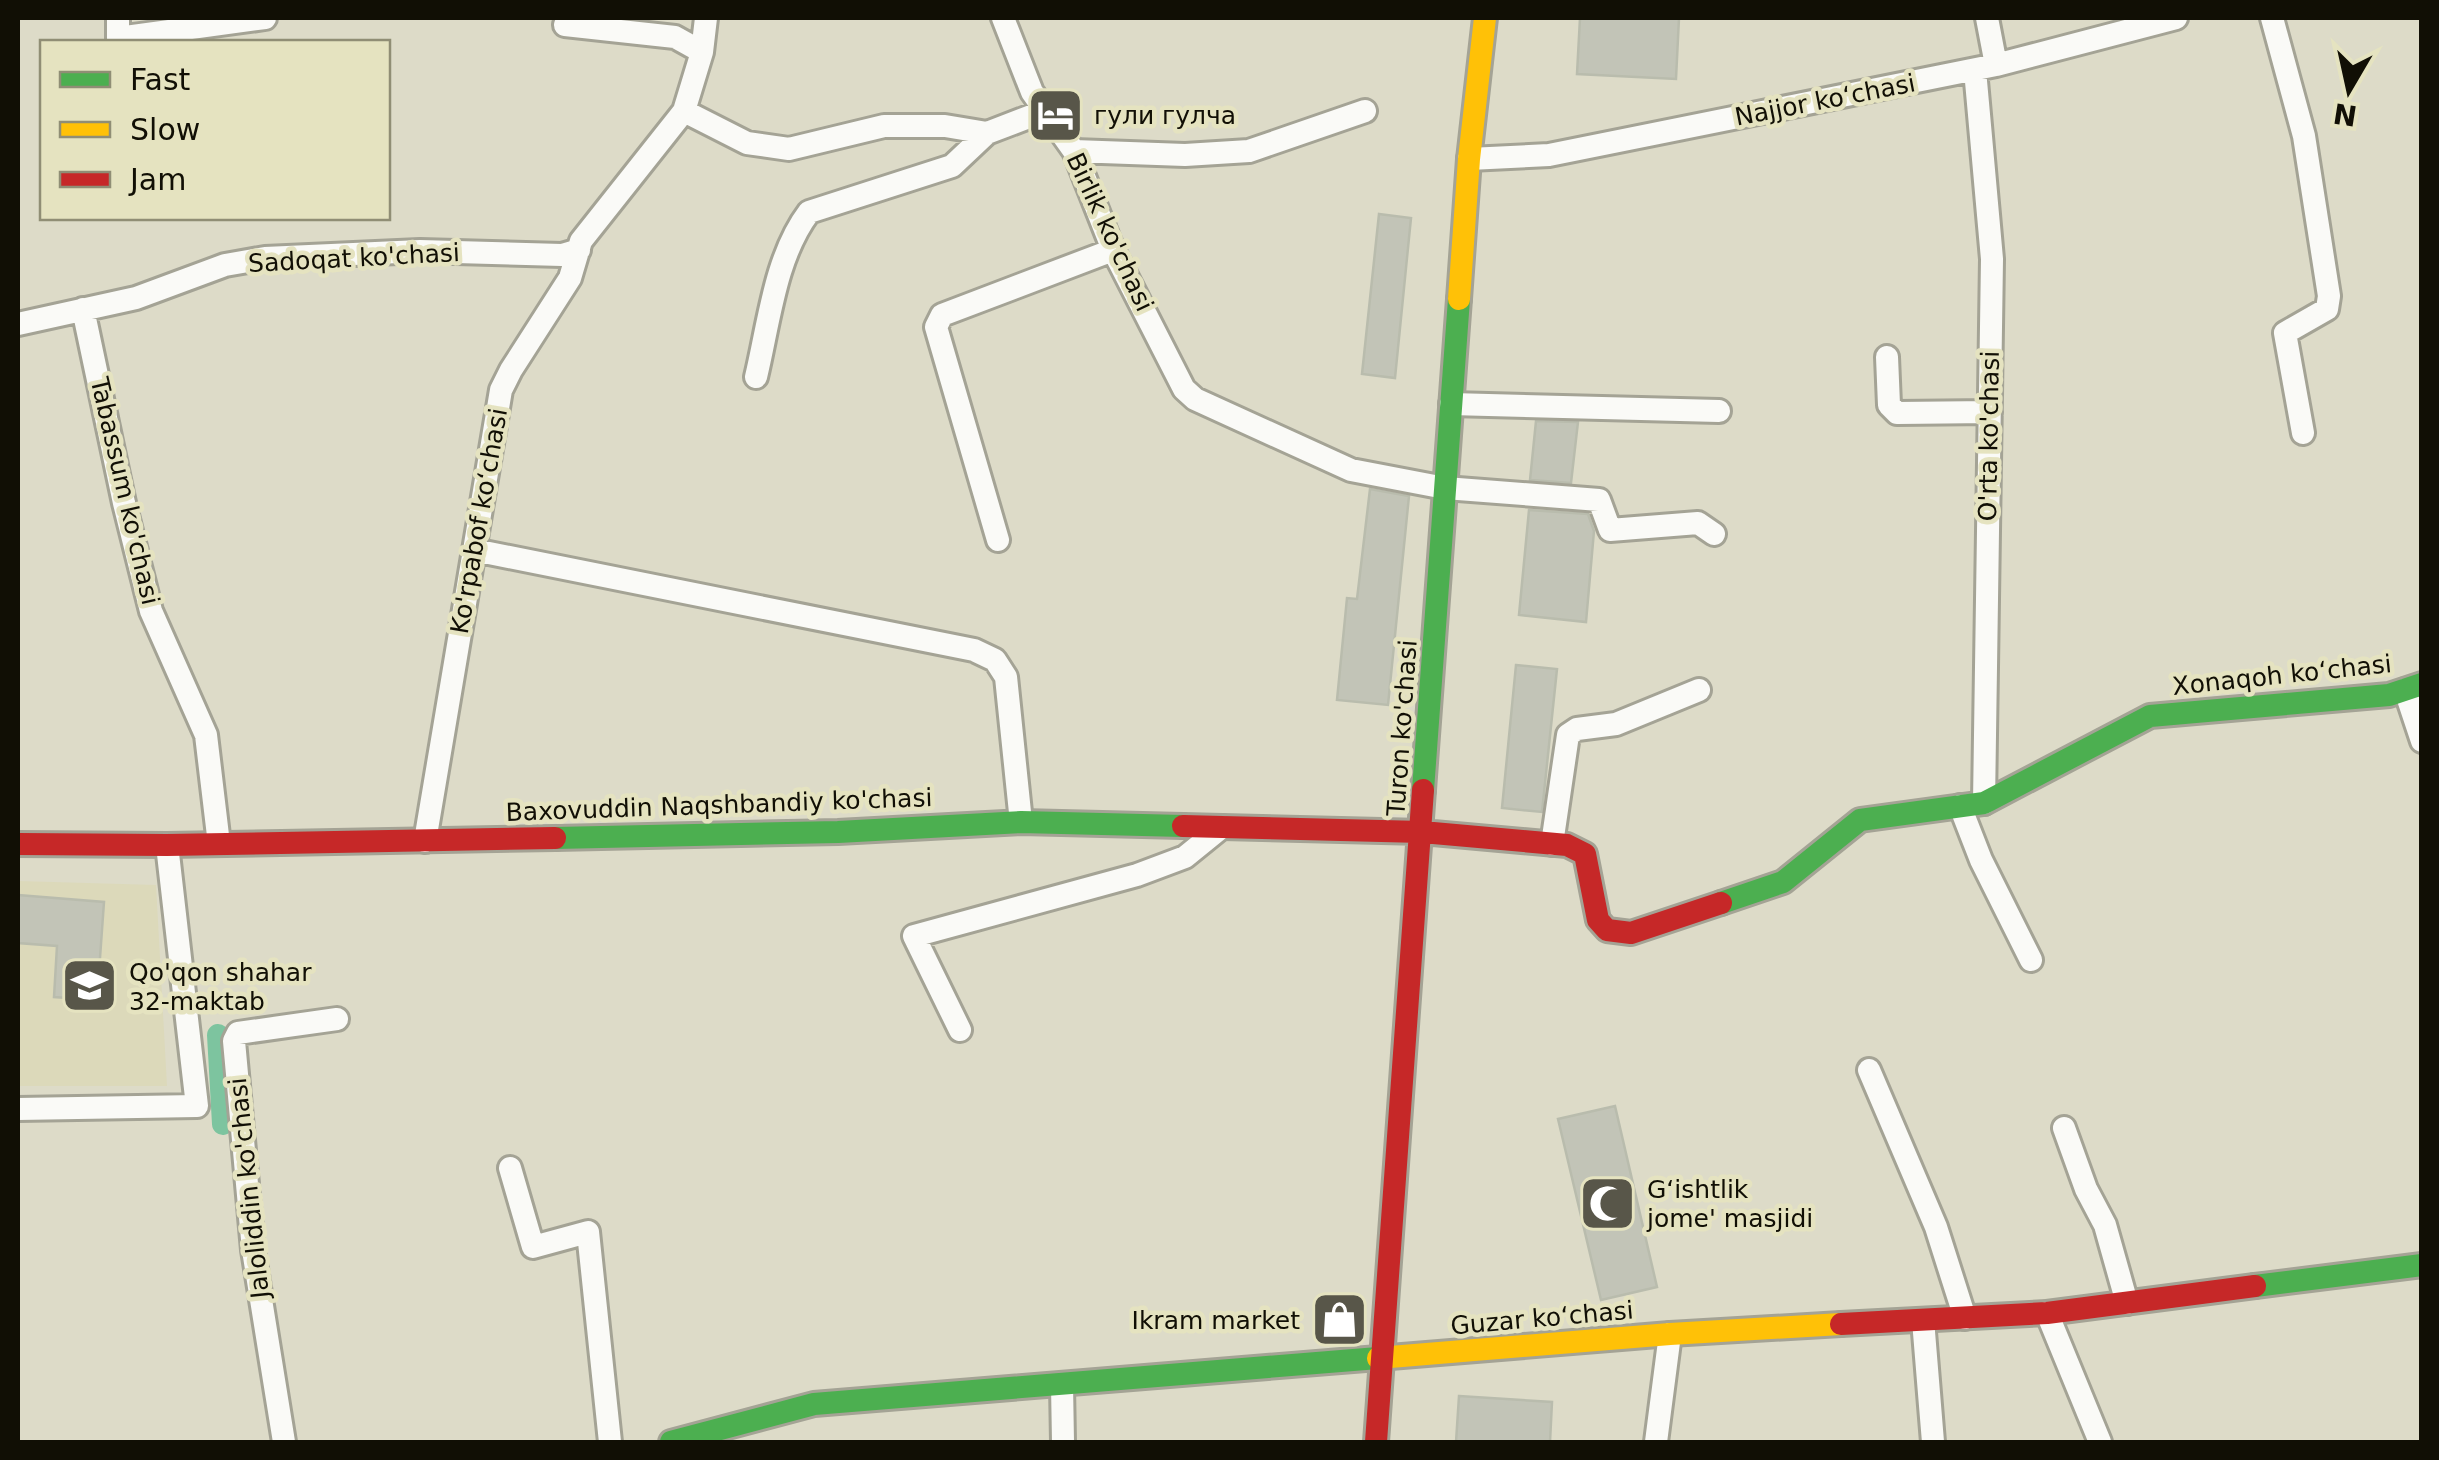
<svg xmlns="http://www.w3.org/2000/svg" width="2439" height="1460" viewBox="0 0 2439 1460" font-family="'DejaVu Sans',sans-serif">
<style>
.built{fill:#dcd9ba}
.lines{fill:none;stroke-linecap:round;stroke-linejoin:round}
.canal{stroke:#7dc49f;stroke-width:22}
.building{fill:#c2c4b7;stroke:#b9bcad;stroke-width:2.5}
.street-casing{stroke:#a4a395;stroke-width:28}
.fast-casing{stroke:#a4a395;stroke-width:28}
.slow-casing{stroke:#a4a395;stroke-width:28}
.jam-casing{stroke:#a4a395;stroke-width:28}
.street{stroke:#fafaf7;stroke-width:22}
.fast{stroke:#4caf50;stroke-width:22}
.slow{stroke:#ffc107;stroke-width:22}
.jam{stroke:#c62828;stroke-width:22}
.labels{text-anchor:middle;dominant-baseline:central;stroke-width:9;stroke-linejoin:round;paint-order:stroke}
.street-label{font-size:25px;fill:#110f05;stroke:#e5e3c0}
.poi-label{font-size:25px;fill:#110f05;stroke:#e5e3c0;text-anchor:start}
</style>
<rect width="100%" height="100%" fill="#dddbc8"/>
<path class="built" d="M18,881L156,885L167,1086H18Z"/>
<g class="lines">
<path class="canal" d="M218,1035L223,1124"/>
</g>
<path class="building" d="M1580,18H1679L1676,79L1577,74Z
M1379,214L1411,218L1395,378L1362,374Z
M1536,421L1578,422L1571,483L1530,480Z
M1370,489L1409,496L1388,705L1337,700L1347,598L1357,599Z
M1529,510L1588,514L1594,531L1586,622L1519,615Z
M1516,665L1557,669L1542,812L1502,808Z
M18,895L104,902L97,1000L54,997L57,946L18,943Z
M1615,1106L1657,1287L1601,1300L1558,1119Z
M1459,1396L1552,1402L1550,1442H1456Z"/>
<g class="lines">
<defs>
<path id="street" d="M118,18V38L265,18
M1003,18L1032,92L1074,151L1113,250L1184,389L1195,399L1351,470L1445,488L1599,500L1610,530L1698,523L1714,534
M1987,18L1996,65
M2272,18L2304,136L2329,296L2327,309L2285,333L2303,433
M565,25L675,37L702,52
M1975,70L1992,259L1984,803
M684,111L747,143L789,149L884,126H945L987,133L1047,110
M1074,151L1185,155L1249,151L1365,111
M1469,159L1549,155L1996,65L2176,18
M83,309L124,503L151,611L206,735L219,844
M18,324L136,298L225,265L265,258L420,251L562,255L579,250
M1887,357L1889,405L1897,413L1990,412
M756,377C769,323 775,257 809,212L952,166L987,133
M1451,404L1719,411
M998,540L936,327L942,315L1113,250
M474,550L974,650L995,660L1006,677L1021,822
M2405,690L2422,741
M1960,806L1981,860L2031,960
M425,841L501,390L511,370L570,278L581,241L684,111L702,52L706,18
M1552,844L1568,735L1577,729L1616,724L1699,690
M960,1030L914,936L1137,875L1185,857L1222,827
M1869,1070L1936,1227L1965,1318
M18,1109L197,1106L167,845
M2064,1128L2086,1189L2105,1225L2127,1303
M510,1168L533,1247L588,1232L610,1442
M2047,1313L2100,1442
M1923,1320L1933,1442
M1062,1385L1063,1442
M284,1442L253,1250L234,1041L238,1033L337,1019
M1656,1442L1670,1334"/>
<path id="fast" d="M1423,790L1459,299
M555,838L838,832L1021,822L1183,826
M1721,903L1783,882L1860,820L1984,803L2150,716L2389,695L2422,684
M2255,1286L2422,1265
M671,1442L814,1404L1378,1358"/>
<path id="slow" d="M1459,299L1469,159L1485,18
M1378,1358L1670,1334L1841,1324"/>
<path id="jam" d="M1183,826L1422,832L1567,845L1585,854L1598,920L1607,930L1631,933L1721,903
M18,844L167,845L555,838
M1841,1324L2047,1313L2255,1286
M1376,1442L1423,790"/>
</defs>
<use href="#street" class="street-casing"/>
<use href="#fast" class="fast-casing"/>
<use href="#slow" class="slow-casing"/>
<use href="#jam" class="jam-casing"/>
<use href="#street" class="street"/>
<use href="#fast" class="fast"/>
<use href="#slow" class="slow"/>
<use href="#jam" class="jam"/>
</g>
<defs>
<symbol id="hotel-square" viewBox="-11 -11 22 22"><rect x="-9" y="-9" width="18" height="18" rx="4" fill="#585649" stroke="#e5e3c0"/><path d="M-6-4.5h1.5V1H6V5H4.5V3h-9V5H-6ZM-4 0a1.8 1.8 0 1 1 3.6 0ZM.5 0V-2.5h3Q6-2.5 6 0Z" fill="#fff"/></symbol>
<symbol id="school-square" viewBox="-11 -11 22 22"><rect x="-9" y="-9" width="18" height="18" rx="4" fill="#585649" stroke="#e5e3c0"/><path d="M0-5L7-2L0 1L-7-2ZM-4 1L0 2.5L4 1V4Q0 6-4 4Z" fill="#fff"/></symbol>
<symbol id="mosque-square" viewBox="-11 -11 22 22"><rect x="-9" y="-9" width="18" height="18" rx="4" fill="#585649" stroke="#e5e3c0"/><path d="M3.5-4.9A6 6 0 1 0 3.5 4.9A5 5 0 1 1 3.5-4.9Z" fill="#fff"/></symbol>
<symbol id="shop-square" viewBox="-11 -11 22 22"><rect x="-9" y="-9" width="18" height="18" rx="4" fill="#585649" stroke="#e5e3c0"/><path d="M-5-2.5h2.3a2.7 3.5 0 0 1 5.4 0H5L5.5 6h-11ZM-1.5-2.5h3a1.5 2.3 0 0 0-3 0Z" fill="#fff"/></symbol>
</defs>
<g fill-rule="evenodd">
<use href="#hotel-square" x="1024" y="84" width="63" height="63"/>
<use href="#school-square" x="58" y="954" width="63" height="63"/>
<use href="#mosque-square" x="1576" y="1172" width="63" height="63"/>
<use href="#shop-square" x="1308" y="1288" width="63" height="63"/>
</g>
<g class="labels">
<g class="street-label">
<text transform="translate(1825 100) rotate(-11)">Najjor koʻchasi</text>
<text transform="translate(1110 232) rotate(65)">Birlik ko'chasi</text>
<text transform="translate(354 258) rotate(-3)">Sadoqat ko'chasi</text>
<text transform="translate(1989 436) rotate(-89)">O'rta ko'chasi</text>
<text transform="translate(125 491) rotate(77)">Tabassum ko'chasi</text>
<text transform="translate(479 521) rotate(-80)">Ko'rpabof koʻchasi</text>
<text transform="translate(2282 675) rotate(-6)">Xonaqoh koʻchasi</text>
<text transform="translate(1402 728) rotate(-86)">Turon ko'chasi</text>
<text transform="translate(719 805) rotate(-2)">Baxovuddin Naqshbandiy ko'chasi</text>
<text transform="translate(249 1188) rotate(-96)">Jaloliddin ko'chasi</text>
<text transform="translate(1542 1318) rotate(-5)">Guzar koʻchasi</text>
</g>
<g class="poi-label">
<text x="1094" y="115">гули гулча</text>
<text x="129" y="972">Qo'qon shahar<tspan x="129" dy="29">32-maktab</tspan></text>
<text x="1647" y="1189">Gʻishtlik<tspan x="1647" dy="29">jome' masjidi</tspan></text>
<text x="1300" y="1320" text-anchor="end">Ikram market</text>
</g>
</g>
<rect width="2439" height="1460" fill="none" stroke="#110f05" stroke-width="40"/>
<rect x="40" y="40" width="350" height="180" fill="#e5e3c0" stroke="#908e75" stroke-width="2.5"/>
<rect x="60" y="72" width="50" height="15" fill="#4caf50" stroke="#908e75" stroke-width="2.5"/>
<text x="130" y="90" font-size="30" fill="#110f05">Fast</text>
<rect x="60" y="122" width="50" height="15" fill="#ffc107" stroke="#908e75" stroke-width="2.5"/>
<text x="130" y="140" font-size="30" fill="#110f05">Slow</text>
<rect x="60" y="172" width="50" height="15" fill="#c62828" stroke="#908e75" stroke-width="2.5"/>
<text x="130" y="190" font-size="30" fill="#110f05">Jam</text>
<g transform="translate(2349 90) rotate(189)" stroke="#e5e3c0" stroke-width="8" paint-order="stroke">
<path d="M0-8L18 38L0 25L-18 38Z" fill="#110f05"/>
<text y="-15" font-size="28" font-weight="bold" text-anchor="middle" fill="#110f05">N</text>
</g>
</svg>
